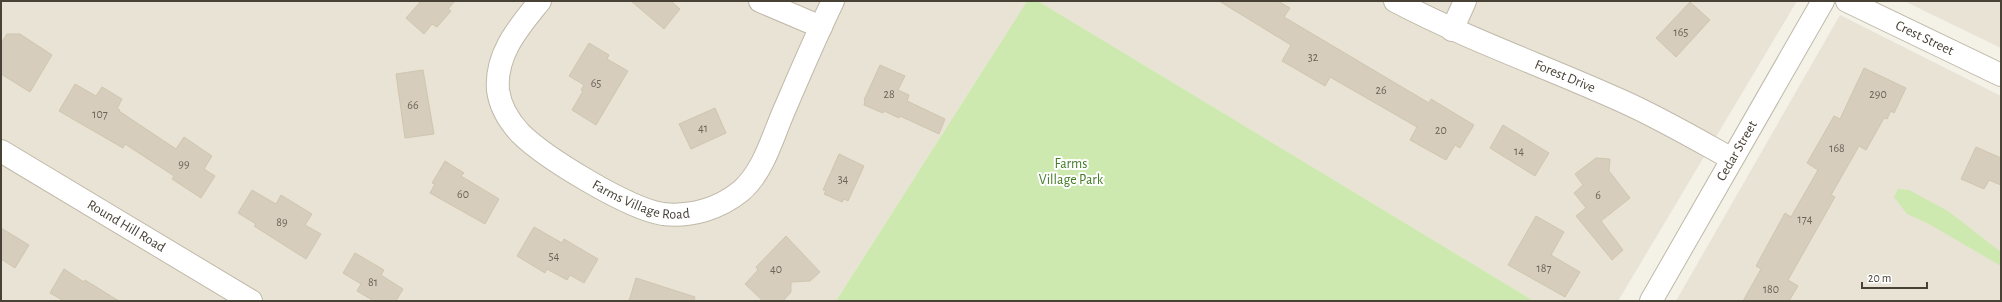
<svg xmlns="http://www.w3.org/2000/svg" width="2002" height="302" viewBox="0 0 2002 302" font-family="'Alegreya Sans',sans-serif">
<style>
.residential{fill:#e8e3d5}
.green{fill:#cde9af}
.building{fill:#d6cdbc;stroke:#d1c5af}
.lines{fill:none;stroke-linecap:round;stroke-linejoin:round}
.street-casing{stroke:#c0b9a9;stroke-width:24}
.street{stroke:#fff;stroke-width:22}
.labels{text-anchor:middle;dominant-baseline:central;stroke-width:4;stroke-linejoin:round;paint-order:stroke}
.number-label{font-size:12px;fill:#6b6458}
.street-label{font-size:14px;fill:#474136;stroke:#fff}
.park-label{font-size:14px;fill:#447b27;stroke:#fff}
</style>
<rect width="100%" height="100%" fill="#f4f1e7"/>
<path class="residential" d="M1,1H1027L836,301H1Z
M1038,1H1797L1618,301H1534Z
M1904,1H2001V48Z
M1840,15L2001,96V301H1676Z"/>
<path class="green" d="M1027,1H1038L1534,301H836Z
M1898,189L1909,190L1948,211L2001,252V266L1929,224L1907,214L1894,197Z"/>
<path class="building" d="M421,1H455L448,9L451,11L437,27L432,24L424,34L406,18Z
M631,1H671L680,9L664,29Z
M1219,1H1278L1290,8L1284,17L1429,103L1431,99L1474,125L1460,148L1455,145L1446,160L1410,140L1417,127L1330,77L1325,86L1282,61L1291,45Z
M1690,2L1710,20L1676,57L1656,38Z
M7,34H20L52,55L30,92L1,74V43Z
M589,43L609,55L607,59L628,71L596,125L572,110L583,91L581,90L584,85L569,76Z
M880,65L905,76L898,90L909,95L907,101L945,119L939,134L900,116L899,118L884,111L883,113L864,105L865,101L864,100Z
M1864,68L1906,88L1894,113L1891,111L1887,119L1884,118L1866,150L1859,146L1831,195L1835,197L1788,280L1798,286L1789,301H1743L1761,269L1756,266L1785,213L1791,217L1818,170L1807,163L1834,116L1840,119Z
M423,70L434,134L405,138L396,74Z
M75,84L96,96L102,87L122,99L117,109L120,110L119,111L176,149L184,137L212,156L204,169L215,176L201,198L172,179L174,176L125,144L123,148L59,111Z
M715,108L726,133L691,149L679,124Z
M1503,125L1549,153L1535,176L1490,148Z
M1976,147L2001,158V185L1989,180L1984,189L1961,179Z
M839,154L864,166L848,201L844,199L842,202L824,194L826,191L823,190Z
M1596,158L1610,159L1609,171L1630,198L1601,221L1623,250L1612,260L1576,216L1586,208L1574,193L1583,185L1575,174Z
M445,161L464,173L461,176L499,199L485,224L430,193L435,184L432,183Z
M252,190L276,204L281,195L312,214L305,225L321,234L306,259L254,226L256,224L238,213Z
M1536,216L1564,232L1551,255L1580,272L1565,297L1508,265Z
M534,227L562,243L564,239L598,259L584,283L570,275L567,280L547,269L545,273L517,256Z
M1,228L29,245L15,268L1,259Z
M786,236L820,272L810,281L791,282V292L783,301H763L745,284L758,270L756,267Z
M355,253L384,270L381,275L403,289L396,301H374L357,291L361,284L343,273Z
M64,269L84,282L85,280L119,301H64L50,293Z
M636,278L695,297L694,301H629Z"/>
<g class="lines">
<defs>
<g id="street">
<path id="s1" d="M540,1C519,27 495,54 498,90C500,106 509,121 520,133C545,158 629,209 663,214C691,217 719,209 741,191C763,172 772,139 783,113C799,76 815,38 833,1"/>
<path d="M760,1L821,27"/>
<path id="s2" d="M1395,1C1469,40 1547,67 1622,101C1660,118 1696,139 1732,159"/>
<path id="s3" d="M1847,1L2001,75"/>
<path d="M1452,30L1465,1"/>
<path id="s4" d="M1,151L251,301"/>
<path id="s5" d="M1651,301L1823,1"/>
</g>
</defs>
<use href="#street" class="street-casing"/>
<use href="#street" class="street"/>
</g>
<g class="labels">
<g class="number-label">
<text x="1681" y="32">165</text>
<text x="1313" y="57">32</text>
<text x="596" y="83">65</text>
<text x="1381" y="90">26</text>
<text x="889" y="94">28</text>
<text x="1878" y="94">290</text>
<text x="413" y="105">66</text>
<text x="100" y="114">107</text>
<text x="703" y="128">41</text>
<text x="1441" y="130">20</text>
<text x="1837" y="148">168</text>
<text x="1519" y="151">14</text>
<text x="184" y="164">99</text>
<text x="843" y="179">34</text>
<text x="463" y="194">60</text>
<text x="1598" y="195">6</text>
<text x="1805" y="219">174</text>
<text x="282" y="222">89</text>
<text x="554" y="256">54</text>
<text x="1544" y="268">187</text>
<text x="776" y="269">40</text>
<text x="373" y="282">81</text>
<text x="1771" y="289">180</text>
</g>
<g class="street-label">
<text stroke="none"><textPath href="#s3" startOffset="86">Crest Street</textPath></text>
<text stroke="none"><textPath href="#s2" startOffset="186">Forest Drive</textPath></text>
<text stroke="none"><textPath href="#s5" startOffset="173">Cedar Street</textPath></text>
<text stroke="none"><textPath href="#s1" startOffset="291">Farms Village Road</textPath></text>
<text stroke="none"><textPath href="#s4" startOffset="146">Round Hill Road</textPath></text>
</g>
<g class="park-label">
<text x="1071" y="164">Farms<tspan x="1071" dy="16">Village Park</tspan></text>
</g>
</g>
<rect width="2002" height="302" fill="none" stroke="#474136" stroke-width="4"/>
<path d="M1862 282v6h65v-6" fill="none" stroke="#474136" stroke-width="2"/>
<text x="1868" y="282" font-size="12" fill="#474136" stroke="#ffffff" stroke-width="3" paint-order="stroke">20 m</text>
</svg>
